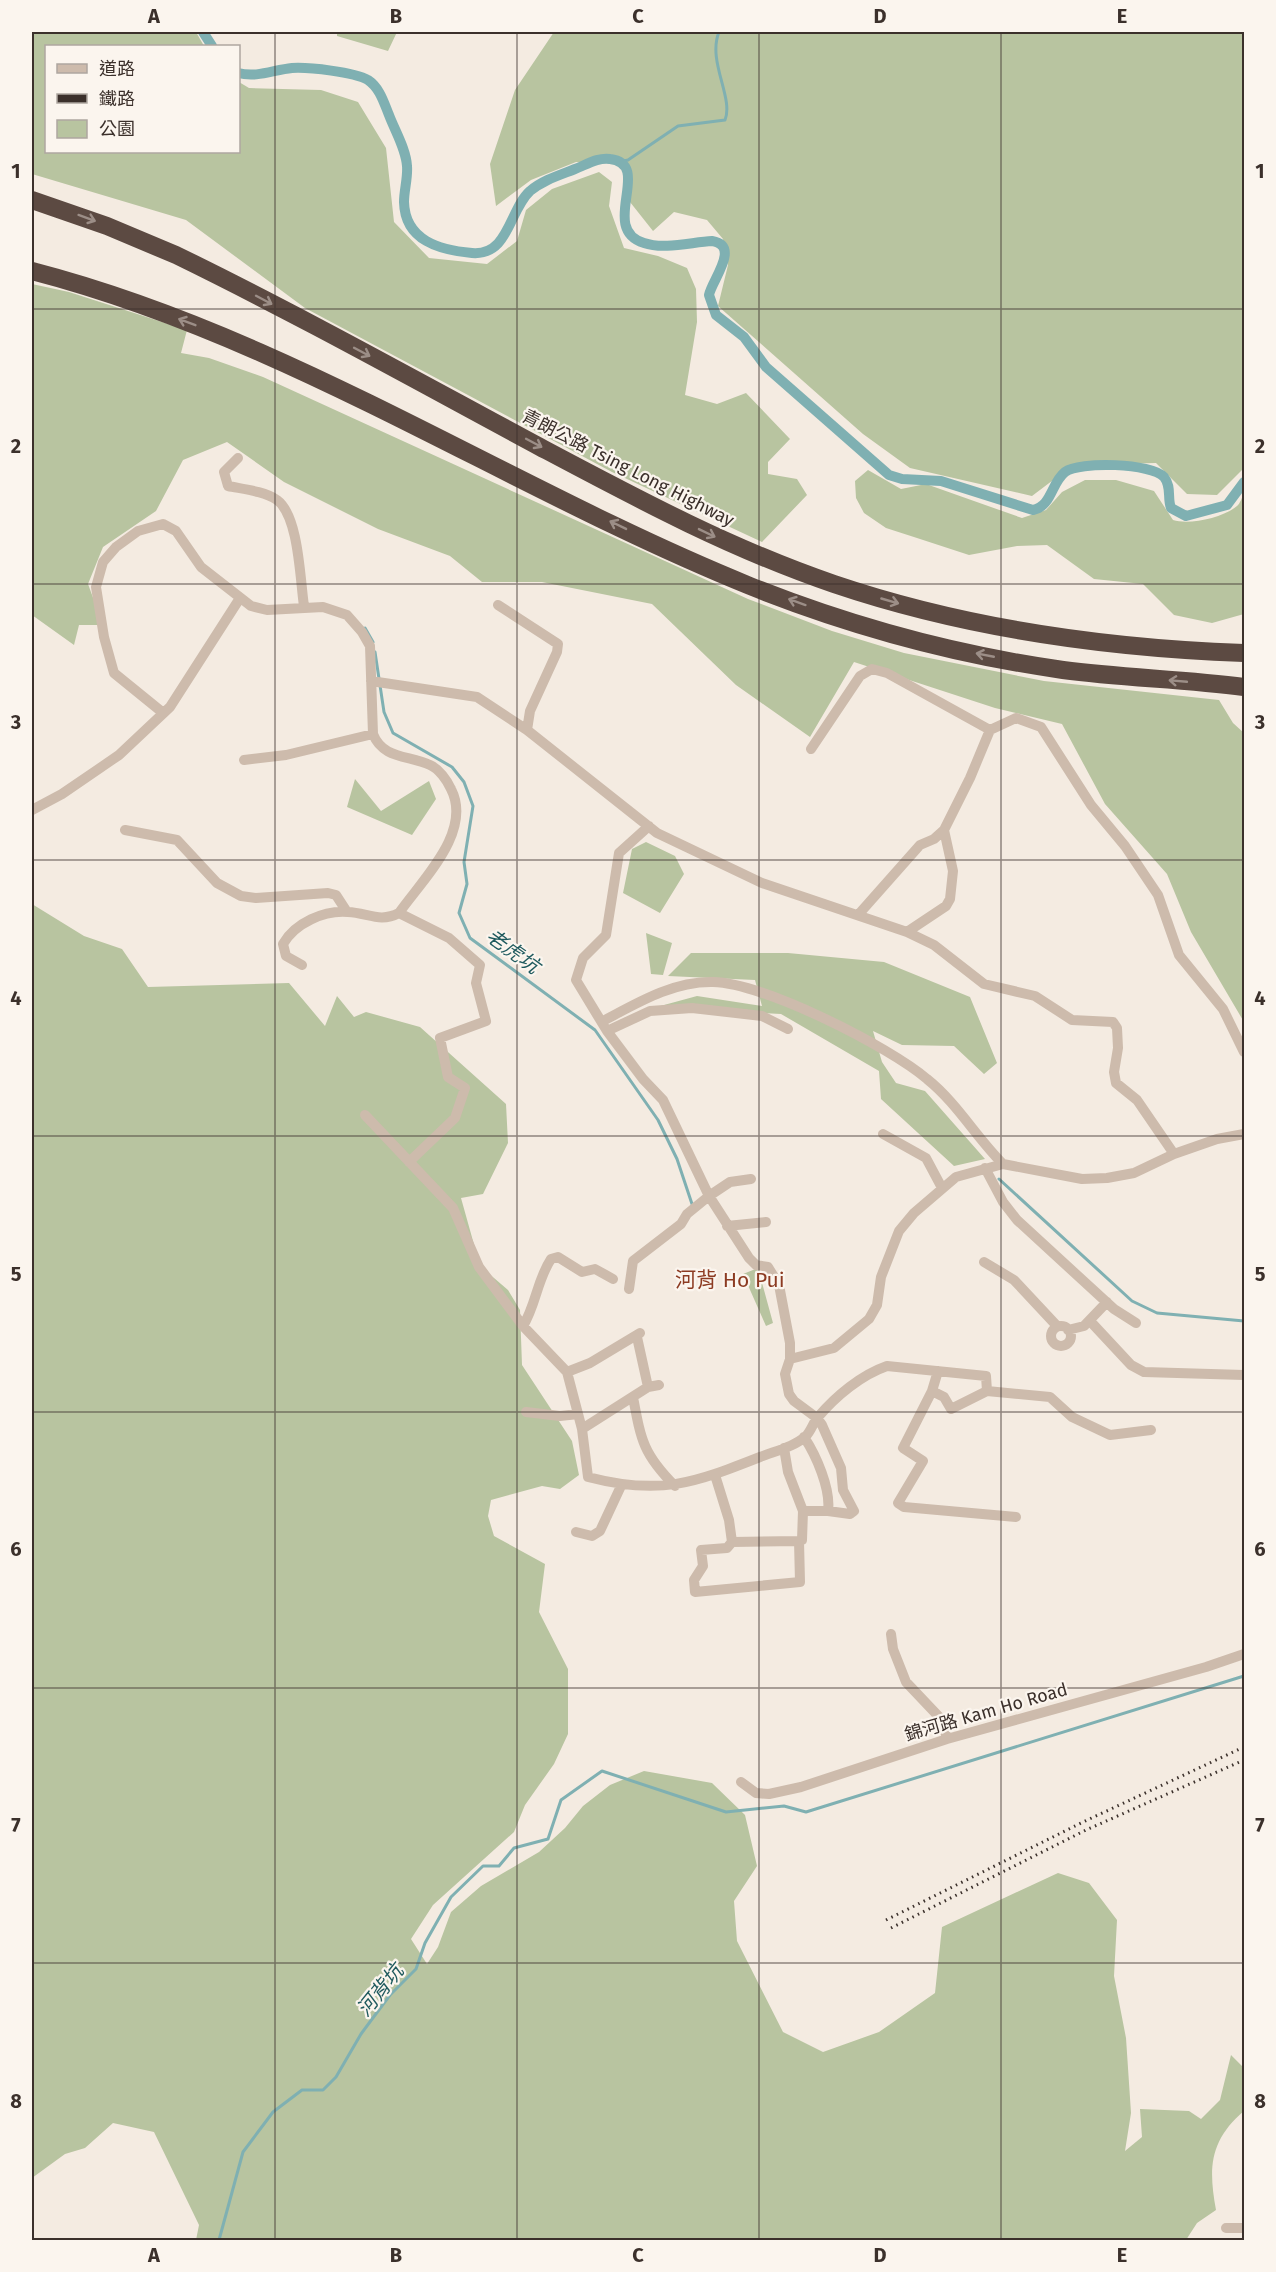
<svg xmlns="http://www.w3.org/2000/svg" width="1276" height="2272" viewBox="0 0 1276 2272" font-family="'Fira Sans','Noto Sans TC',sans-serif">
<style>
.green{fill:#b8c4a0}
.lines{fill:none;stroke-linecap:round;stroke-linejoin:round}
.stream{stroke:#7fb0b2;stroke-width:3}
.canal{stroke:#7fb0b2;stroke-width:10}
.street{stroke:#cdbbac;stroke-width:10}
.highway{stroke:#5c4a42;stroke-width:18}
.rail{stroke:#3b302b;stroke-width:3;stroke-dasharray:1.5 4.5;stroke-linecap:butt}
.oneway{stroke:#9c8e87}
.grid{fill:none;stroke:#3b302b;stroke-width:1.5;stroke-opacity:0.55}
.labels{text-anchor:middle;dominant-baseline:central;stroke-width:4.5;stroke-linejoin:round;paint-order:stroke}
.street-label{font-size:18px;fill:#3b302b;stroke:#fbf5ee}
.water-label{font-size:20px;font-style:italic;fill:#1f5a5e;stroke:#fbf5ee}
.quarter-label{font-size:21px;fill:#8c3b22;stroke:#fbf5ee}
.neatline{fill:none;stroke:#3b302b;stroke-width:2}
.grid-label{font-size:20px;text-anchor:middle;font-weight:bold;fill:#3b302b}
</style>
<rect width="100%" height="100%" fill="#f4ebe1"/>
<path class="green" d="M32,32H196L204,46H46V152H238L239,82L249,88L321,90L358,102L386,148L394,222L429,258L487,264L517,241L526,210L552,189L599,172L612,182L609,206L624,248L658,256L687,268L696,289L697,322L685,395L717,404L746,393L790,439L768,462V474L797,479L807,495L762,542L612,472L305,308L186,220L32,174Z
M337,32H397L388,51L337,36Z
M554,32H1244V468L1217,495L1187,494L1156,463L1073,465L1032,496L910,468L863,434L718,306L728,265L723,239L707,220L674,212L653,231L630,202L629,176L616,163L576,162L531,180L496,206L490,164L515,90Z
M32,284L69,292L187,330L181,353L209,358L263,377L748,599L832,631L904,653L1044,681L1219,700L1233,723L1244,733V1022L1191,932L1167,874L1105,804L1062,724L995,708L854,662L810,737L736,685L652,604L542,582H482L450,556L378,529L284,482L227,442L183,460L156,511L103,547L88,584L103,625H79L74,645L32,615Z
M868,470L901,489L926,484L1022,518L1046,510L1062,492L1085,480H1116L1154,491L1173,520C1189,525 1223,518 1237,506C1240,504 1242,497 1244,494V614L1212,623L1174,615L1143,584L1094,579L1047,545L1017,546L969,555L917,538L886,528L864,513L856,498L855,481Z
M355,779L381,811L429,781L436,799L412,835L347,807Z
M646,842L675,856L684,874L660,913L623,893L632,849Z
M32,904L84,936L122,949L148,987L289,983L325,1026L337,996L354,1017L366,1012L420,1027L506,1104L508,1143L483,1194L461,1198L480,1266L508,1290L520,1310L522,1365L572,1441L579,1475L560,1489L542,1486L491,1500L488,1516L494,1536L545,1564L539,1612L568,1669V1734L554,1764L525,1805L514,1832L433,1905L411,1939L427,1964L438,1947L451,1912L481,1886L539,1852L565,1828L583,1806L610,1785L644,1771L712,1783L745,1815L757,1866L734,1901L737,1941L783,2032L823,2052L879,2032L935,1993L942,1927L1058,1873L1089,1883L1117,1920L1114,1976L1126,2038L1131,2113L1125,2151L1142,2137L1140,2109L1189,2111L1201,2119L1220,2100L1231,2055L1244,2068V2111C1210,2140 1208,2167 1216,2210L1197,2223L1186,2240H1209H196L199,2225L154,2132L113,2123L85,2148L65,2154L32,2178Z
M646,933L672,943L663,975L651,974Z
M691,953H788L884,962L970,997L997,1063L984,1074L954,1046L902,1045L873,1031L882,1062L896,1083L925,1091L985,1159L954,1166L881,1099L879,1071L781,1014L653,1008L697,996L762,1006L755,980L668,976Z
M758,1268L773,1323L766,1326L743,1274Z"/>
<g class="lines">
<path class="stream" d="M619,162L628,160L678,126L725,120C734,98 707,61 719,32
M365,628L373,642
M375,652L384,712L393,733L452,767L464,782L473,806L464,862L467,884L459,913L470,938L595,1030L658,1120L677,1159L692,1204
M999,1179L1132,1301L1157,1313L1244,1321
M219,2240L243,2152L273,2112L302,2090H323L336,2077L361,2034L390,1995L416,1969L425,1943L451,1897L483,1866H499L514,1848L548,1839L561,1800L602,1771L726,1812L784,1806L806,1812L1244,1676"/>
<path class="canal" d="M203,32L212,46
M238,73C257,78 273,70 292,68C309,67 354,72 368,80C380,88 384,103 389,115C395,131 406,149 407,166C408,178 404,190 404,202C405,241 440,250 472,253C509,256 509,210 530,191C543,180 560,175 575,169C586,165 598,157 610,159C654,164 598,229 644,243C664,250 692,242 712,241C741,246 712,280 709,295L716,315L744,337L766,367L889,475L902,479L941,481L1033,510C1052,506 1051,483 1065,472C1079,461 1152,463 1164,477C1172,487 1167,498 1171,508L1186,516L1227,505L1244,482"/>
<path class="street" d="M238,458L224,472L228,486C242,489 264,491 277,500C299,516 300,580 304,606
M498,605L558,644L557,652L530,711L527,730
M371,681L477,697L527,730L657,833L762,883L907,932L934,945L984,984L1035,996L1072,1020L1113,1022L1117,1028L1118,1048L1114,1072L1116,1083L1137,1100L1174,1154
M162,712L114,673L104,637L96,587L103,562L116,547L138,531L163,524L176,531L201,567L251,606L267,610L323,607L347,615L362,632L370,646L373,734C383,759 408,755 430,765C439,769 447,780 451,789C473,832 422,880 399,913C380,923 368,913 348,912C324,910 295,923 283,944L286,956L302,965
M811,749L860,676L872,669L887,673L990,730
M244,760L286,755L373,734
M32,810L62,794L119,755L170,707L240,598
M649,826L619,853L606,935L583,958L576,980L607,1031L643,1079L663,1100L709,1196L749,1258L756,1265L768,1267L779,1285L790,1343V1359L785,1374L789,1394L794,1401L817,1418L822,1425L841,1468L843,1490L854,1511L850,1514L828,1511
M125,830L177,840L217,883L241,896L256,898L328,893L336,895L347,912
M399,913L449,938L480,965L476,983L486,1021L440,1038L448,1077L465,1088L455,1118L409,1162
M858,915L920,845L934,839L944,830
M907,932L946,906L950,899L953,871L944,830L970,778L990,730L1016,718L1041,727L1091,805L1125,846L1158,895L1179,955L1223,1009L1244,1052
M603,1021C637,1003 673,981 713,982C764,983 888,1046 927,1079C957,1103 976,1137 1003,1164
M607,1031L650,1011L692,1008L762,1016L788,1029
M365,1115L453,1208L479,1267L523,1326L567,1372L582,1429L588,1477C660,1496 694,1483 760,1457C775,1451 794,1447 806,1436C811,1431 813,1423 818,1417C836,1396 861,1375 887,1366L986,1376L987,1391
M883,1134L926,1158L942,1188
M985,1168L1003,1202L1017,1220L1114,1309L1136,1323
M727,1226L766,1222
M984,1262L1014,1280L1057,1326
M629,1289L633,1261L681,1224L687,1214L709,1196L730,1182L751,1179
M1090,1321L1131,1365L1144,1372L1244,1375
M523,1326C536,1305 537,1280 551,1259L558,1257L582,1272L595,1269L613,1279
M1051 1336a10 10 0 1 1 20 0a10 10 0 1 1-20 0Z
M1068,1330L1084,1326L1107,1302
M637,1337L648,1387
M790,1359L834,1348L869,1319L877,1305L881,1277L899,1231L914,1213L956,1177L1003,1164L1082,1179L1107,1178L1134,1173L1174,1154L1217,1139L1244,1134
M938,1371L932,1391L903,1448L923,1461L898,1503L904,1507L1016,1517
M567,1372L590,1363L640,1333
M932,1391L944,1397L951,1409L987,1391L1050,1397L1072,1417L1110,1435L1151,1430
M633,1397C641,1440 643,1454 675,1486
M526,1412L560,1416L578,1414
M582,1429L648,1387L659,1385
M784,1448L788,1472L803,1511H828C831,1489 816,1455 804,1437
M715,1475L729,1520L732,1542L799,1541L800,1582L695,1592L694,1580L703,1566L701,1550L727,1548L732,1542
M576,1532L592,1536L600,1531L621,1486
M799,1541L802,1540L803,1511
M891,1634L893,1649L906,1682L942,1720L947,1739
M741,1782L756,1793L769,1794L801,1787L947,1739L1206,1667L1244,1654
M1226,2228H1244"/>
<path class="highway" d="M32,200L107,226L176,255C299,315 419,382 540,447C636,498 731,549 834,584C967,629 1105,648 1244,653
M32,271C287,337 508,488 750,586C850,626 957,655 1063,670C1124,678 1185,679 1244,687"/>
<path class="rail" d="M886,1920L1083,1822L1244,1747
M891,1928L1086,1830L1244,1760"/>
</g>
<defs><path id="oneway-shaft" d="M-6 0H5M1.5-3L5.5 0L1.5 3" fill="none" stroke-width="1.6" stroke-linecap="round" stroke-linejoin="round" transform="scale(1.5)"/></defs>
<g class="oneway">
<use href="#oneway-shaft" transform="translate(87 218) rotate(20)"/>
<use href="#oneway-shaft" transform="translate(264 300) rotate(28)"/>
<use href="#oneway-shaft" transform="translate(187 322) rotate(-159)"/>
<use href="#oneway-shaft" transform="translate(362 352) rotate(28)"/>
<use href="#oneway-shaft" transform="translate(534 443) rotate(28)"/>
<use href="#oneway-shaft" transform="translate(618 525) rotate(-154)"/>
<use href="#oneway-shaft" transform="translate(707 533) rotate(26)"/>
<use href="#oneway-shaft" transform="translate(890 601) rotate(16)"/>
<use href="#oneway-shaft" transform="translate(797 602) rotate(-160)"/>
<use href="#oneway-shaft" transform="translate(985 655) rotate(-169)"/>
<use href="#oneway-shaft" transform="translate(1178 681) rotate(-175)"/>
</g>
<path class="grid" d="M275,32V2240M517,32V2240M759,32V2240M1001,32V2240M32,309H1244M32,584H1244M32,860H1244M32,1136H1244M32,1412H1244M32,1688H1244M32,1963H1244"/>
<g class="labels">
<g class="street-label">
<text transform="translate(628 468) rotate(27)">青朗公路 Tsing Long Highway</text>
<text transform="translate(986 1712) rotate(-16)">錦河路 Kam Ho Road</text>
</g>
<g class="water-label">
<text transform="translate(513 951) rotate(36)">老虎坑</text>
<text transform="translate(380 1990) rotate(-51)">河背坑</text>
</g>
<g class="quarter-label">
<text x="730" y="1280">河背 Ho Pui</text>
</g>
</g>
<rect width="1276" height="2272" fill="none" stroke="#fbf5ee" stroke-width="66"/>
<rect x="45" y="45" width="195" height="108" fill="#fbf5ee" stroke="#aea6a0" stroke-width="1.5"/>
<rect x="57" y="64" width="30" height="9" fill="#cdbbac" stroke="#aea6a0" stroke-width="1.5"/>
<text x="99" y="75" font-size="18" fill="#3b302b">道路</text>
<rect x="57" y="94" width="30" height="9" fill="#3b302b" stroke="#aea6a0" stroke-width="1.5"/>
<text x="99" y="105" font-size="18" fill="#3b302b">鐵路</text>
<rect x="57" y="120" width="30" height="18" fill="#b8c4a0" stroke="#aea6a0" stroke-width="1.5"/>
<text x="99" y="135" font-size="18" fill="#3b302b">公園</text>
<rect x="33" y="33" width="1210" height="2206" class="neatline"/>
<g class="grid-label">
<text x="154" y="23">A</text>
<text x="396" y="23">B</text>
<text x="638" y="23">C</text>
<text x="880" y="23">D</text>
<text x="1122" y="23">E</text>
<text x="16" y="178">1</text>
<text x="1260" y="178">1</text>
<text x="16" y="453">2</text>
<text x="1260" y="453">2</text>
<text x="16" y="729">3</text>
<text x="1260" y="729">3</text>
<text x="16" y="1005">4</text>
<text x="1260" y="1005">4</text>
<text x="16" y="1281">5</text>
<text x="1260" y="1281">5</text>
<text x="16" y="1556">6</text>
<text x="1260" y="1556">6</text>
<text x="16" y="1832">7</text>
<text x="1260" y="1832">7</text>
<text x="16" y="2108">8</text>
<text x="1260" y="2108">8</text>
<text x="154" y="2262">A</text>
<text x="396" y="2262">B</text>
<text x="638" y="2262">C</text>
<text x="880" y="2262">D</text>
<text x="1122" y="2262">E</text>
</g>
</svg>
